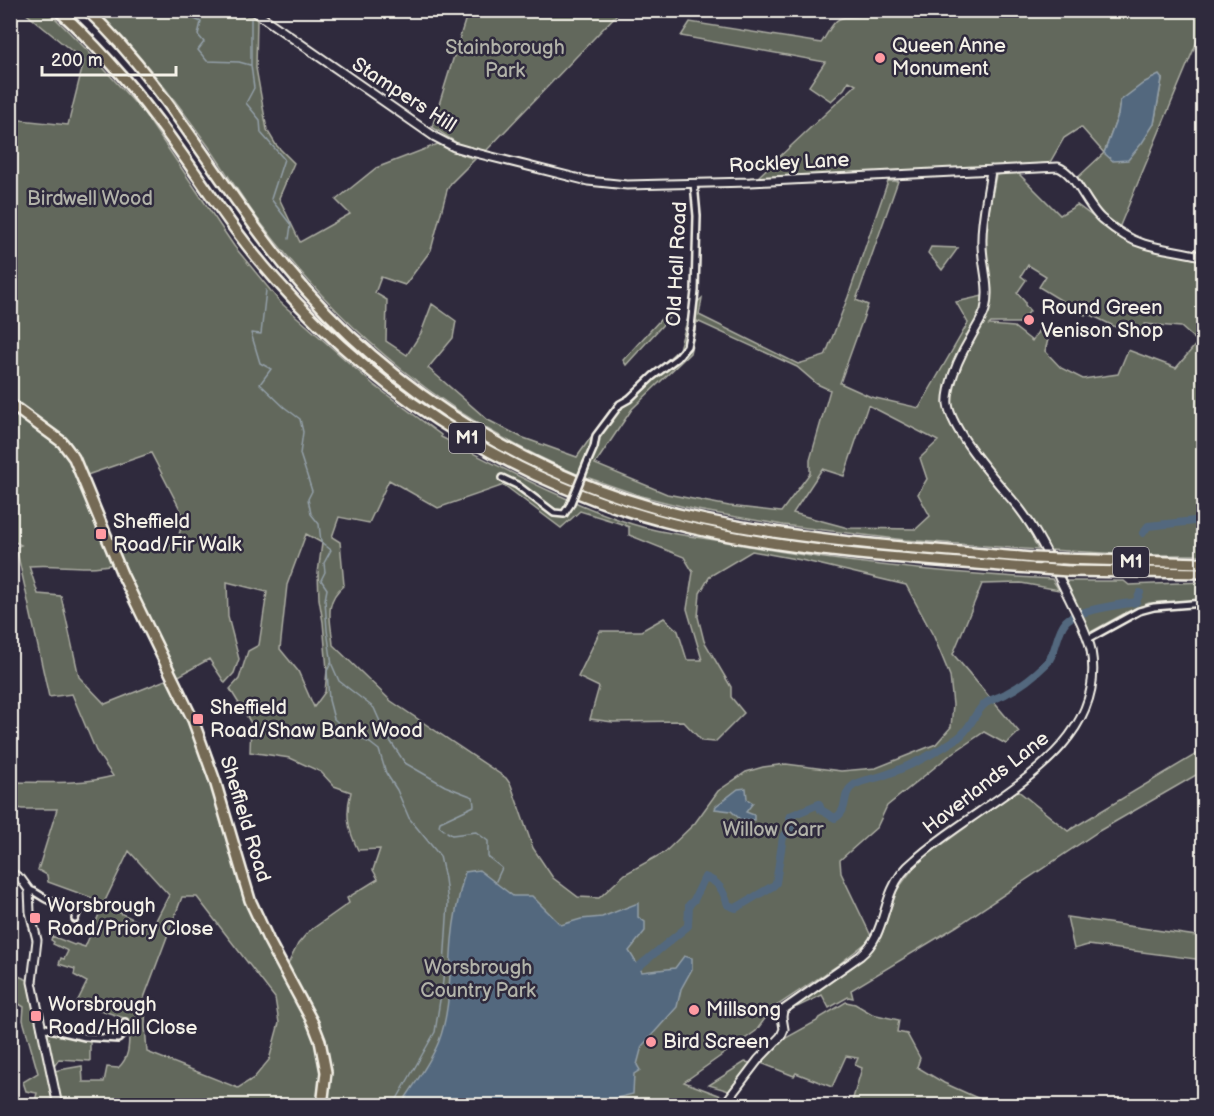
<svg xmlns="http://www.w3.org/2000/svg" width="1214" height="1116" viewBox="0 0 1214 1116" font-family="'Balsamiq Sans',sans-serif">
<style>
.green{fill:#62685b;stroke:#abaca2;stroke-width:1.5;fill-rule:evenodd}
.water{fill:#53687e;stroke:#939fa8;stroke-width:1.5}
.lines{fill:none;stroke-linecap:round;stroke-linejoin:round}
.stream{stroke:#939fa8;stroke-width:1.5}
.river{stroke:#53687e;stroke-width:8}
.minor-casing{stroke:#f4f1e8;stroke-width:10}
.tertiary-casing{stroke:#f4f1e8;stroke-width:11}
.trunk-casing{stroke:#f4f1e8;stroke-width:14}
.motorway-casing{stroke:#f4f1e8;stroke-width:14}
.minor{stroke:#2f2a3d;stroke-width:5}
.tertiary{stroke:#2f2a3d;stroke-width:7}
.trunk{stroke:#756a55;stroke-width:9}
.motorway{stroke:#756a55;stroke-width:9}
.minor-bridge-casing{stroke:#f4f1e8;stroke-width:10;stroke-linecap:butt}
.motorway-bridge-casing{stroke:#f4f1e8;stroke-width:14;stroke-linecap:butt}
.minor-bridge{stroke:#2f2a3d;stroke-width:5}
.motorway-bridge{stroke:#756a55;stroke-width:9}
.poi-dot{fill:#ff9aa2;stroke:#2f2a3d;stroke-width:2}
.labels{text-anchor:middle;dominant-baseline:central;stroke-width:5;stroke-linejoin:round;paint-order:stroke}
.shield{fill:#2f2a3d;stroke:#b9b5b5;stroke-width:1.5}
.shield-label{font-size:18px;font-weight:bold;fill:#f4f1e8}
.poi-label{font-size:20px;fill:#f4f1e8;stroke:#2f2a3d;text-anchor:start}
.park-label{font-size:20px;fill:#b2b3a9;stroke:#2f2a3d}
.street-label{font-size:20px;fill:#f4f1e8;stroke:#2f2a3d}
</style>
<rect width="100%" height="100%" fill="#2f2a3d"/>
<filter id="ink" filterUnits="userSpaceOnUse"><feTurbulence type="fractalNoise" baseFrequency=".0167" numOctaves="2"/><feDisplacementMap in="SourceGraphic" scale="12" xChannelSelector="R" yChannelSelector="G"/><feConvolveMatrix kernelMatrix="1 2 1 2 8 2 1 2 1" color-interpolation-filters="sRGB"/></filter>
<g filter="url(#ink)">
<path class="green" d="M871,10L1203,11V27L1119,228L1102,217L1075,180L1104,153L1081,127L1064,138L1049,164L759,178V176L856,85L849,81L844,89L831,101L809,86L825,62L681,36L690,22L821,43C827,36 831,23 839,19C851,14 856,21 871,10ZM1162,79L1154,124L1104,153L1118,115L1120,101Z
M23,11H45L57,20L87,50L144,113L234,246L280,302L374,385L441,435V437C503,468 565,502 632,524C659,533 693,536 721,541C830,562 941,573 1052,579L1059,590L1021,583L982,584L953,654L1019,732L1006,744L984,732L950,755L887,806L877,827L840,860L841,873L872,938L838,965L772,1009L756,1031L684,1082L724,1097L720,1105H60L53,1071L82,1066L83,1082H104L107,1067L118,1068C129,1058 129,1047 129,1032H126L127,1019L77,1002L87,982L74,975L75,969L59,964L61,958L64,959L68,951L53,944L54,942L51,940L52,936L74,945L76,944L85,947L103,905L95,899L48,882L47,875L38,870L57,809H22L11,806V782C44,782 81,785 113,776L96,751L72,694L49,697L16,547L21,545L11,540L10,408L59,444L69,455L113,564C85,571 57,563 29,566L38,594L61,596L79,677L105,704L168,679L188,717L207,769L249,906L287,966L298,944L308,932L349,903L347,898L378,879L373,870L380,849L358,850C348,830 345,814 351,792L334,786L321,772L290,758L250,752L251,723L230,689L239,679L248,651L259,645L267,592L227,582L228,617L239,659L234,673L225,683L209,659L177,677L134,591L109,532C132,556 149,554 177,542L182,524L181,511L151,453L87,475L78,454L70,444L11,399V119L68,125L84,61ZM389,480L438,508L504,485L561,528L580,511L622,524L629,527V535L684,557L693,572L687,609L702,660H687L678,631L664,618L641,631H600L578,677L599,687L590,719L613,722L683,721L702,741L715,742L744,713L731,697V687L704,641L698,617L700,593L710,576L752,551L801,560L906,585L934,637L950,676L953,705L951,727L936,744L876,768L841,771L786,764L763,767L746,772L718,791L695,823L665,852L625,874L599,898L578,897L553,878L533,848L511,785L506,778L391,701L333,645C331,620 323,603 344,585L340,542L332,537L339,517L369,523ZM306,534L322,543L318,573L319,599L323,622L327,670L325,692L314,707L298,671L280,649L287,585ZM129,851L169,895L152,928L103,905ZM182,897H197L275,998L279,1023L269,1060L254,1078L238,1088L147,1052L145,1025L146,1001L144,998Z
M97,11H244L247,16H253L257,20L256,68L267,130L276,145L294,163L279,198L300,242L350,214L336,200L376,168L438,144L451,151L475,159L451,183L447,190L431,250L405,285L381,277L375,293L387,300L386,341L407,355L421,333L432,304L456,321L453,338L428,368L488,420L521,437L577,457L615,403L633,391L679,349L691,308L702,298L699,315L798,364L825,356L848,297L888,181H898L856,300L868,305L840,383L871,397L919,408L968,323L956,302L983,296L985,232L996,175L1017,172L1060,215L1077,205L1121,237L1143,248L1182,254L1203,261L1204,527L1200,528L1203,534V555H1142L1049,550L1046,541L1033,539L1038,550L905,540L783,525L697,510L641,496L586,477L591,463L584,460L579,475C446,419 343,332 257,218C240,195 225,170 209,147C175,99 139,52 97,11ZM1028,265L1046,276L1039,287L1085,315L1087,313L1128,333L1143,338L1145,324L1181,327L1198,342L1176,368L1128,350L1118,374L1083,379L1061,368L1045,351L1050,332L1041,327L1032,341L1014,327L989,325L991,323H1020L1030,311L1025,305V302L1017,293L1026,280L1021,276ZM697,321L797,367L817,384L830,390L810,460V473L781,512L729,506L667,494L595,464L632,409L690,353ZM868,405L938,441L920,458L927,479L918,494L930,516L916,529L848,528L793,513L822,469L844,476Z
M468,11H620L485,152L463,147L432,127Z
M931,247L958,248L942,270L928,253Z
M675,304L677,309L626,365L623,360Z
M1065,581H1124L1129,585L1203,582V601L1149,603L1127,612L1089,633Z
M1203,750V771L1099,831L957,926L851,990L853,998L848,997L829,1008L822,995L797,1007L796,1003L868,955L881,937L897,890L917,863L1017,790L1068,831Z
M1067,917L1203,937V960L1088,945L1074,949Z
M11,973L28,980L54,1105H34L37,1093L26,1091L23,1082L38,1073L23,1020L24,1007L11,999Z
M846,1002L855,1004L872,1014L899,1020L897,1032L907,1034L920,1058L917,1067L944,1083L993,1105H851L862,1068L855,1065L858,1058L846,1056L832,1087L796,1073L794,1076L761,1063L784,1039L817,1021L818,1019Z
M49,1031L90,1042V1061L59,1059L55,1065L51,1066L45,1032Z
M745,1062L751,1063L729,1091L709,1085Z"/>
<path class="water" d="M1159,75L1162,79L1154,124L1142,143L1128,160L1113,161L1104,153L1118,115L1120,101L1145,82Z
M746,788L747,799L753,803L746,812L754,815V820H741L731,811L715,809L716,806L738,789Z
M479,870L513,896H532L561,925L581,919L602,917L638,903V917L645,922V931L629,951L642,972L675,968L684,956L692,958V969L681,989L677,1007L642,1046L637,1065L640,1070L634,1074L633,1094L613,1099L605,1105H401C413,1086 431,1062 439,1041C451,1009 449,974 452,940C454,917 459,894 465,872Z"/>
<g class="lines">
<path class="stream" d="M176,10L201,22L198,35L204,42L198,50L207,61L239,62L250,65
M264,12L272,10
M251,19V65L254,88L246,103L260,120L261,133L284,159L271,199L291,225L289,239
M266,290L261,334L251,333L260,363L271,369L260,384L284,407L300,419L303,432L300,454L312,491L308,499L311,514L319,524L321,542L331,550L324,563L325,572L321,580L327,589L325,600L327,630L332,665L339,681L374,708L385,733L405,763L445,786L473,797L474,806L440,822L439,826L444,830
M331,663L327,671L329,700L334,719L350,733L370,743L379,750L386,773L397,790L409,818L440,856L445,879L448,903L443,981L435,1032L393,1106
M447,832L452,835L476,832L488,841V857L502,868L495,883"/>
<path class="river" d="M1143,533L1148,526L1204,520
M632,972L688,926L689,905L694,900L705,877C719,882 723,890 728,905L736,908L773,886L776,883L783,837L791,828L790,816L819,804L821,810L835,818C850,810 840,794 854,785C864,779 875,779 885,775C911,766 935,753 958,738C971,729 974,712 986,703C992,699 1001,697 1007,693C1021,686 1036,674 1047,663C1057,652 1056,632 1066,621C1076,610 1120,605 1136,602L1140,593"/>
<defs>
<path id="minor" d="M587,463L594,447L596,436L620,404L629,399L653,376L677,358L687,346L691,326L695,291L697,216L694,183
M502,478L517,485L554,513L564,514L570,505
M1088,639L1139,611L1154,607L1204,603
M29,890C38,892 43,899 51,901C60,904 70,905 77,913L75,919
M41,1027L85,1037L118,1039L124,1033L125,1022"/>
<path id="tertiary" d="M252,10L435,137L454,147L468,151L588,181L627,185L750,182L1058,167C1077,174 1087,208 1103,220C1115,230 1130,240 1144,244C1163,250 1184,251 1204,257
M10,872L21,879L29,890L30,912L37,940L32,982L58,1106
M723,1106L758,1060L781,1036L784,1029L782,1017L783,1010L860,956C882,938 882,913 892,890C897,878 905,868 915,860C977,802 1110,755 1091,650C1087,631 1077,615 1069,598C1054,568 1040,535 1019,508C1000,485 952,433 948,404C947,398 949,392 950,386C954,369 961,354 970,339C975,329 982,320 985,310C991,288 982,266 982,244C981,219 988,195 991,170"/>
<path id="trunk" d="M10,404L62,442L74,458L122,574L193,720L215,781L250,900L268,939L313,1023L320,1041L326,1072L322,1106"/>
<path id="motorway" d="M58,10C96,44 128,81 158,121C198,174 232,231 276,280C385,403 530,492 691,528C806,554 925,560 1042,569
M87,10C167,85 217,183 286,267C391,395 542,487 705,520C813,542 925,549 1034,558
M1059,559L1204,563
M1068,571L1204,573"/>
</defs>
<use href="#minor" class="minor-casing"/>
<use href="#tertiary" class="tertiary-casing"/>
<use href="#trunk" class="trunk-casing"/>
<use href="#motorway" class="motorway-casing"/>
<use href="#minor" class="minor"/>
<use href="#tertiary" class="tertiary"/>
<use href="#trunk" class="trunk"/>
<use href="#motorway" class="motorway"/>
<defs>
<path id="minor-bridge" d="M570,505L587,463"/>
<path id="motorway-bridge" d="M1034,558L1059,559
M1042,569L1068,571"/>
</defs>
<use href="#minor-bridge" class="minor-bridge-casing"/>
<use href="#motorway-bridge" class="motorway-bridge-casing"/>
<use href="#minor-bridge" class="minor-bridge"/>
<use href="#motorway-bridge" class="motorway-bridge"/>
</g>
</g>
<g class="poi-dot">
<circle cx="880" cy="58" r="6"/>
<circle cx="1029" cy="320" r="6"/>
<rect x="95" y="528" width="12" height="12" rx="3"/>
<rect x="192" y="713" width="12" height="12" rx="3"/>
<rect x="29" y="912" width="12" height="12" rx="3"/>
<circle cx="694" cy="1010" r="6"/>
<rect x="30" y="1010" width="12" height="12" rx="3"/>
<circle cx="651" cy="1042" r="6"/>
</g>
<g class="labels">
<g class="shield">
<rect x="449" y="423" width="36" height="30" rx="4.5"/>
<rect x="1113" y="547" width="36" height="30" rx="4.5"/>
</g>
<g class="shield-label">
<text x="467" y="438">M1</text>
<text x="1131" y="562">M1</text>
</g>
<g class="poi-label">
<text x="892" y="46">Queen Anne<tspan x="892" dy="23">Monument</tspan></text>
<text x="1041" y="308">Round Green<tspan x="1041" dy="23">Venison Shop</tspan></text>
<text x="113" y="522">Sheffield<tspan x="113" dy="23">Road/Fir Walk</tspan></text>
<text x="210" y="708">Sheffield<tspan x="210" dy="23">Road/Shaw Bank Wood</tspan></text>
<text x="47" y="906">Worsbrough<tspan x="47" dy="23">Road/Priory Close</tspan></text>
<text x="48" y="1005">Worsbrough<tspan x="48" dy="23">Road/Hall Close</tspan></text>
<text x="706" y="1010">Millsong</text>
<text x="663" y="1042">Bird Screen</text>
</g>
<g class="park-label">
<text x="505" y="48">Stainborough<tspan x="505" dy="23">Park</tspan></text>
<text x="90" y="199">Birdwell Wood</text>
<text x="773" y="830">Willow Carr</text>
<text x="478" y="968">Worsbrough<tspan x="478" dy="23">Country Park</tspan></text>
</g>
<g class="street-label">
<text transform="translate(404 95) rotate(33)">Stampers Hill</text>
<text transform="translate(789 163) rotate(-3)">Rockley Lane</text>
<text transform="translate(677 264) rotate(-87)">Old Hall Road</text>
<text transform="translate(986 783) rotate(-38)">Haverlands Lane</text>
<text transform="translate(245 819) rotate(73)">Sheffield Road</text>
</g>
</g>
<rect width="1214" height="1116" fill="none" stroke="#2f2a3d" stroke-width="36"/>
<rect x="18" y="18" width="1178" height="1080" fill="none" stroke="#f4f1e8" stroke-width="2" filter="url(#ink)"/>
<path d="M42 66v9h134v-9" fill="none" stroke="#f4f1e8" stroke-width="3"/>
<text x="51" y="66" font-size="18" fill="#f4f1e8" stroke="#2f2a3d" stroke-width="4.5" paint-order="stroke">200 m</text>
</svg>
